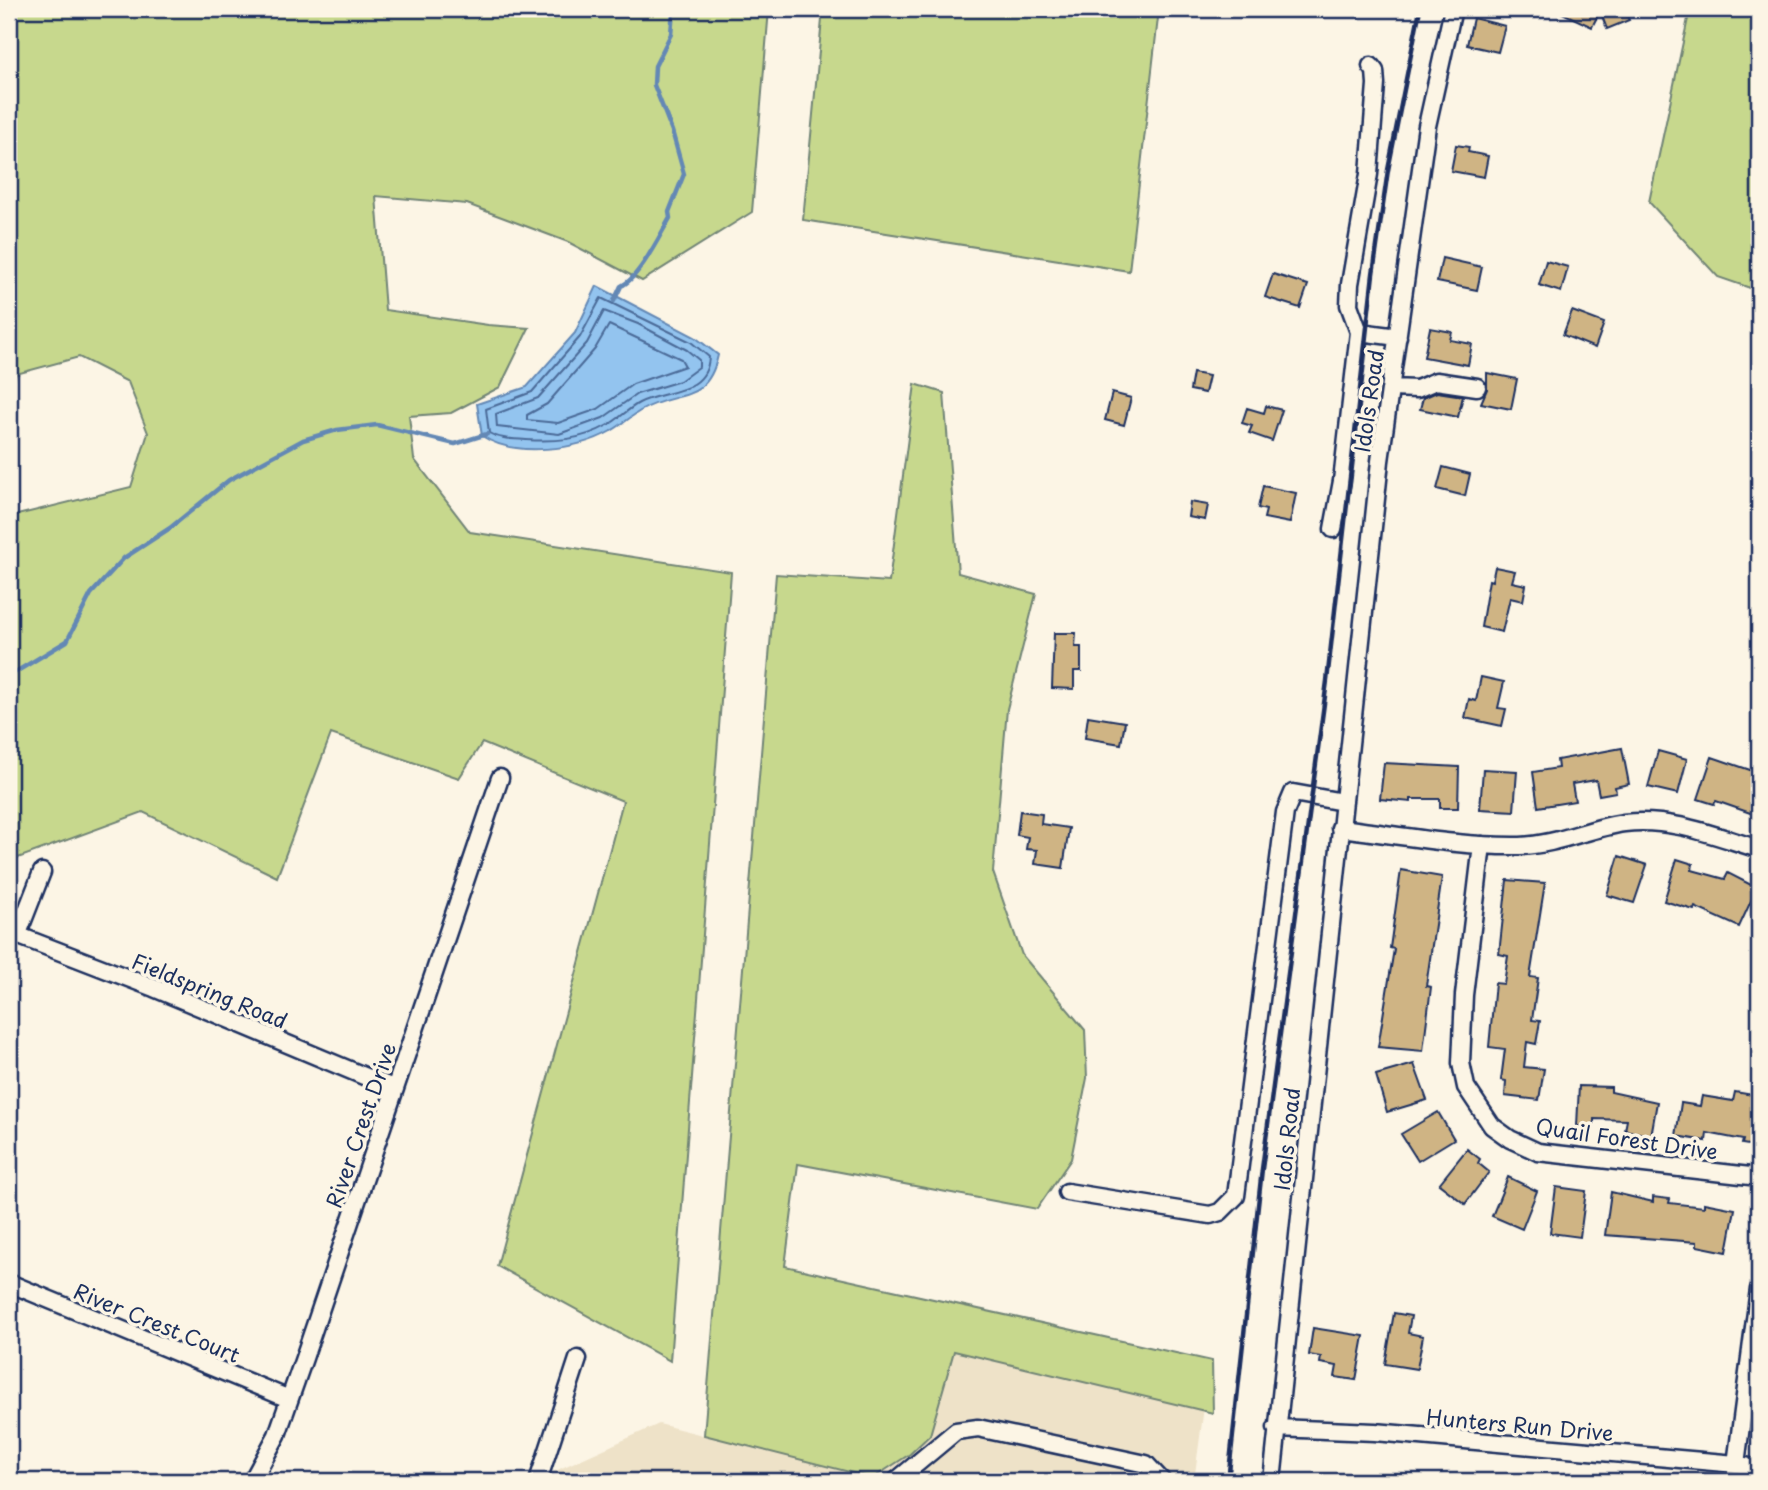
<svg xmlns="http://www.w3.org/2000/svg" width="1768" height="1490" viewBox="0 0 1768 1490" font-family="'Playpen Sans',sans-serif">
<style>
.built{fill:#eee2c8}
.green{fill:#c7d88d;stroke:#718476;stroke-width:2}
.water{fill:#93c4ef;stroke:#6388b5;stroke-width:2}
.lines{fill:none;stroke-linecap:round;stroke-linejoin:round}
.shore{stroke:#4b6b98;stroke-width:2}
.stream{stroke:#6388b5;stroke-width:4.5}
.building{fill:#cfb484;stroke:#1b2f5e;stroke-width:2}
.minor-casing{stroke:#1b2f5e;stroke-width:21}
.minor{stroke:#fcf5e5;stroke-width:16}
.rail{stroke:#1b2f5e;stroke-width:4.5}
.labels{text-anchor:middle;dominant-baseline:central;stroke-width:7;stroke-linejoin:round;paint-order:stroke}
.street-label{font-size:21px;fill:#1b2f5e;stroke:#fcf5e5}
</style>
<rect width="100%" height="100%" fill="#fcf5e5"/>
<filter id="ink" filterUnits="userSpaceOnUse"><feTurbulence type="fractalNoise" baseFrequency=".0143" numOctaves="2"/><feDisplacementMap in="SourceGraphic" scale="14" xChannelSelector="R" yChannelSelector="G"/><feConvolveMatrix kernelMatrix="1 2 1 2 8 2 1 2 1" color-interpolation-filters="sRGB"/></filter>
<g filter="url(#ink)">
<path class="built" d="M959,1333L1206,1393L1194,1481H543L544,1476L659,1424L874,1478Z"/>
<path class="green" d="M9,9H769L752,212L642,281L568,242L467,204L376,196L385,310L488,325L529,328L500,387L451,413L409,416L414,459L470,532L731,572L670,1361L497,1266L623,801L482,743L459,778L331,734L277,877L143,812L15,859L9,867V517L131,487L148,433L128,382L79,357L16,374L9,401Z
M823,9H1159L1129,271L803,220Z
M1690,9H1759V291L1718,277L1649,202Z
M915,384L944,393L958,573L1036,594L1007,709L993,872L1022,955L1085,1030L1087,1078L1071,1159L1037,1209L798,1164L785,1266L1212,1361L1213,1413L954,1351L930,1435L910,1454L873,1478L704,1435L776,574L889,582Z"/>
<path class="water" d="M597,286L695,337L718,355C707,405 677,390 642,410C631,416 622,425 611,431C578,450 515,458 482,436L477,404L527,387L575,333Z"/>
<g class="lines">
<path class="shore" d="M601,298L691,342L709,357C707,395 664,390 639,403C628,409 619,419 608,425C582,440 555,442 526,440C514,439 499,439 489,433L486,409L532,392L580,337Z
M604,311L638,324L687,350L699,360V367L680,381L637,394L603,418L559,434L497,427L496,414L538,398L587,343Z
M609,325L681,359L685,366L633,384L598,409L558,423L527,420V415L547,404L595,349Z"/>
<path class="stream" d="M614,301L621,286C638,280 660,235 670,218L669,212L684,174L672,131L654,85L655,66L671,34L673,9
M9,676L67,641L91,594L124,558L170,528L229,480L303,440L337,430L377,425L455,444L487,434"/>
</g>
<path class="building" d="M1554,9H1624L1629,20L1607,29L1600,11L1592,27Z
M1473,18L1505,26L1498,52L1467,45Z
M1456,145L1469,147L1468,152L1488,156L1484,177L1451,171Z
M1442,258L1482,267L1477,290L1437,282Z
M1546,261L1568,267L1561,292L1539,285Z
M1273,274L1308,285L1300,308L1265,297Z
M1572,311L1604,323L1595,348L1563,335Z
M1430,328L1452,332L1450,340L1472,344L1468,365L1424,357Z
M1193,373L1209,376L1205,393L1190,390Z
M1487,373L1517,379L1511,409L1481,403L1487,389Z
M1437,392L1463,396L1458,417L1420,409L1423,398Z
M1112,393L1131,398L1124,425L1105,420Z
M1266,406L1282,410L1272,441L1249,433L1252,426L1242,423L1247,408L1264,413Z
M1443,467L1470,474L1465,496L1437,489Z
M1263,486L1296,493L1290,523L1264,518L1266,510L1258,508Z
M1190,502L1208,505L1205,520L1188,517Z
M1495,567L1515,571L1512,582L1526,585L1523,601L1510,598L1502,632L1481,627L1489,580L1492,581Z
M1054,633H1076L1075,647H1081V671H1074V689L1052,688Z
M1481,677L1504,682L1498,708L1506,709L1502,726L1465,718L1469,699L1476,701Z
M1088,716L1125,722L1121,744L1085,738Z
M1622,748L1629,784L1615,787L1616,792L1599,795L1596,780L1572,784L1575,801L1538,807L1533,772L1558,768L1557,760Z
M1658,751L1687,759L1678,794L1648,787Z
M1712,757L1759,773V816L1716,801L1714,804L1698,799Z
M1384,763L1459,767L1458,808H1440V799H1411V802L1380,799Z
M1483,769L1517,771L1514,811L1480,809Z
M1020,811L1042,814L1041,824L1069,828L1063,868L1035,864L1037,850L1026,849L1028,837L1017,835Z
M1619,856L1647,865L1634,903L1607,895Z
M1677,859L1693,864L1692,870L1725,879L1728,873L1757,888L1739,927L1695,907L1694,910L1664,901Z
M1401,870L1442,877L1426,986L1431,987L1423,1051L1378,1047L1394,949L1390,948Z
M1507,880L1545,883L1530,977L1538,978L1532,1020L1540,1021L1536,1044L1527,1042L1524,1067L1544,1069L1539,1100L1505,1096L1506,1081L1501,1080L1505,1049L1489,1047L1495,983L1504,984L1508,956L1499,954Z
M1414,1064L1427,1100L1387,1112L1376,1075Z
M1579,1086L1611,1087V1092L1657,1102L1651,1136L1625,1130L1627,1120L1594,1119V1127L1577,1126Z
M1735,1092L1759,1096L1755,1146L1742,1144L1743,1140L1707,1133L1706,1141L1676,1136L1681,1103L1700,1106L1702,1096L1733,1101Z
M1438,1112L1454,1139L1418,1161L1401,1134Z
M1467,1149L1480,1159L1478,1163L1489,1172L1465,1204L1439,1184Z
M1508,1177L1537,1191L1522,1229L1492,1216Z
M1556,1187L1586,1191L1580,1237L1550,1233Z
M1611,1192L1653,1202V1197L1670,1199L1669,1203L1704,1207V1203L1735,1209L1727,1252L1697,1246V1242L1605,1235Z
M1394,1313L1411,1316L1408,1333L1423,1336L1417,1369L1385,1364Z
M1313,1328L1364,1336L1356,1380L1335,1377L1337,1366L1320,1363L1321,1357L1309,1355Z"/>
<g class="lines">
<defs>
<path id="minor" d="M1359,332L1349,305L1350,284L1369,174L1376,84L1375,71L1371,66
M1391,388L1417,389L1436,381L1477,387
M1333,529L1342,481L1359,332L1398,337
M1340,828C1399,835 1460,847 1520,846C1557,845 1589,828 1624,823C1670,817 1715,836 1759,849
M1482,845L1464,995L1461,1063L1466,1087L1492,1126L1510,1139L1538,1152L1759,1177
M9,932L154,988L395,1089
M17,936L42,872
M1067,1192L1210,1215L1220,1212L1236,1196L1285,812L1293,793L1343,802
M9,1283L289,1399
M1276,1428L1375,1432L1736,1464L1759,1469
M1736,1464L1759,1289
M252,1481L277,1435L304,1358L500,778
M538,1481L578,1359
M896,1481L956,1431L978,1428L1146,1464L1162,1481
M1272,1481L1380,461L1427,126L1453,9"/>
</defs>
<use href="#minor" class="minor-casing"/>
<use href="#minor" class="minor"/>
<path class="rail" d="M1228,1481L1262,1169L1327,681L1373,274L1388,170L1420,9"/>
</g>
</g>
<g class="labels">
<g class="street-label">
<text transform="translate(1368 401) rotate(-82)">Idols Road</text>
<text transform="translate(210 990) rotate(22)">Fieldspring Road</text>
<text transform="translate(360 1125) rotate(-71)">River Crest Drive</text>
<text transform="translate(1627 1138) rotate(8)">Quail Forest Drive</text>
<text transform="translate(1286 1139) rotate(-84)">Idols Road</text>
<text transform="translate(157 1322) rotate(22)">River Crest Court</text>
<text transform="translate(1520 1424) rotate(5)">Hunters Run Drive</text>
</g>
</g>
<rect width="1768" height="1490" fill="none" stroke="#fcf5e5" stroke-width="35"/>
<rect x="18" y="18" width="1733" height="1455" fill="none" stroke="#1b2f5e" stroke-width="2.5" filter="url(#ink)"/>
</svg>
